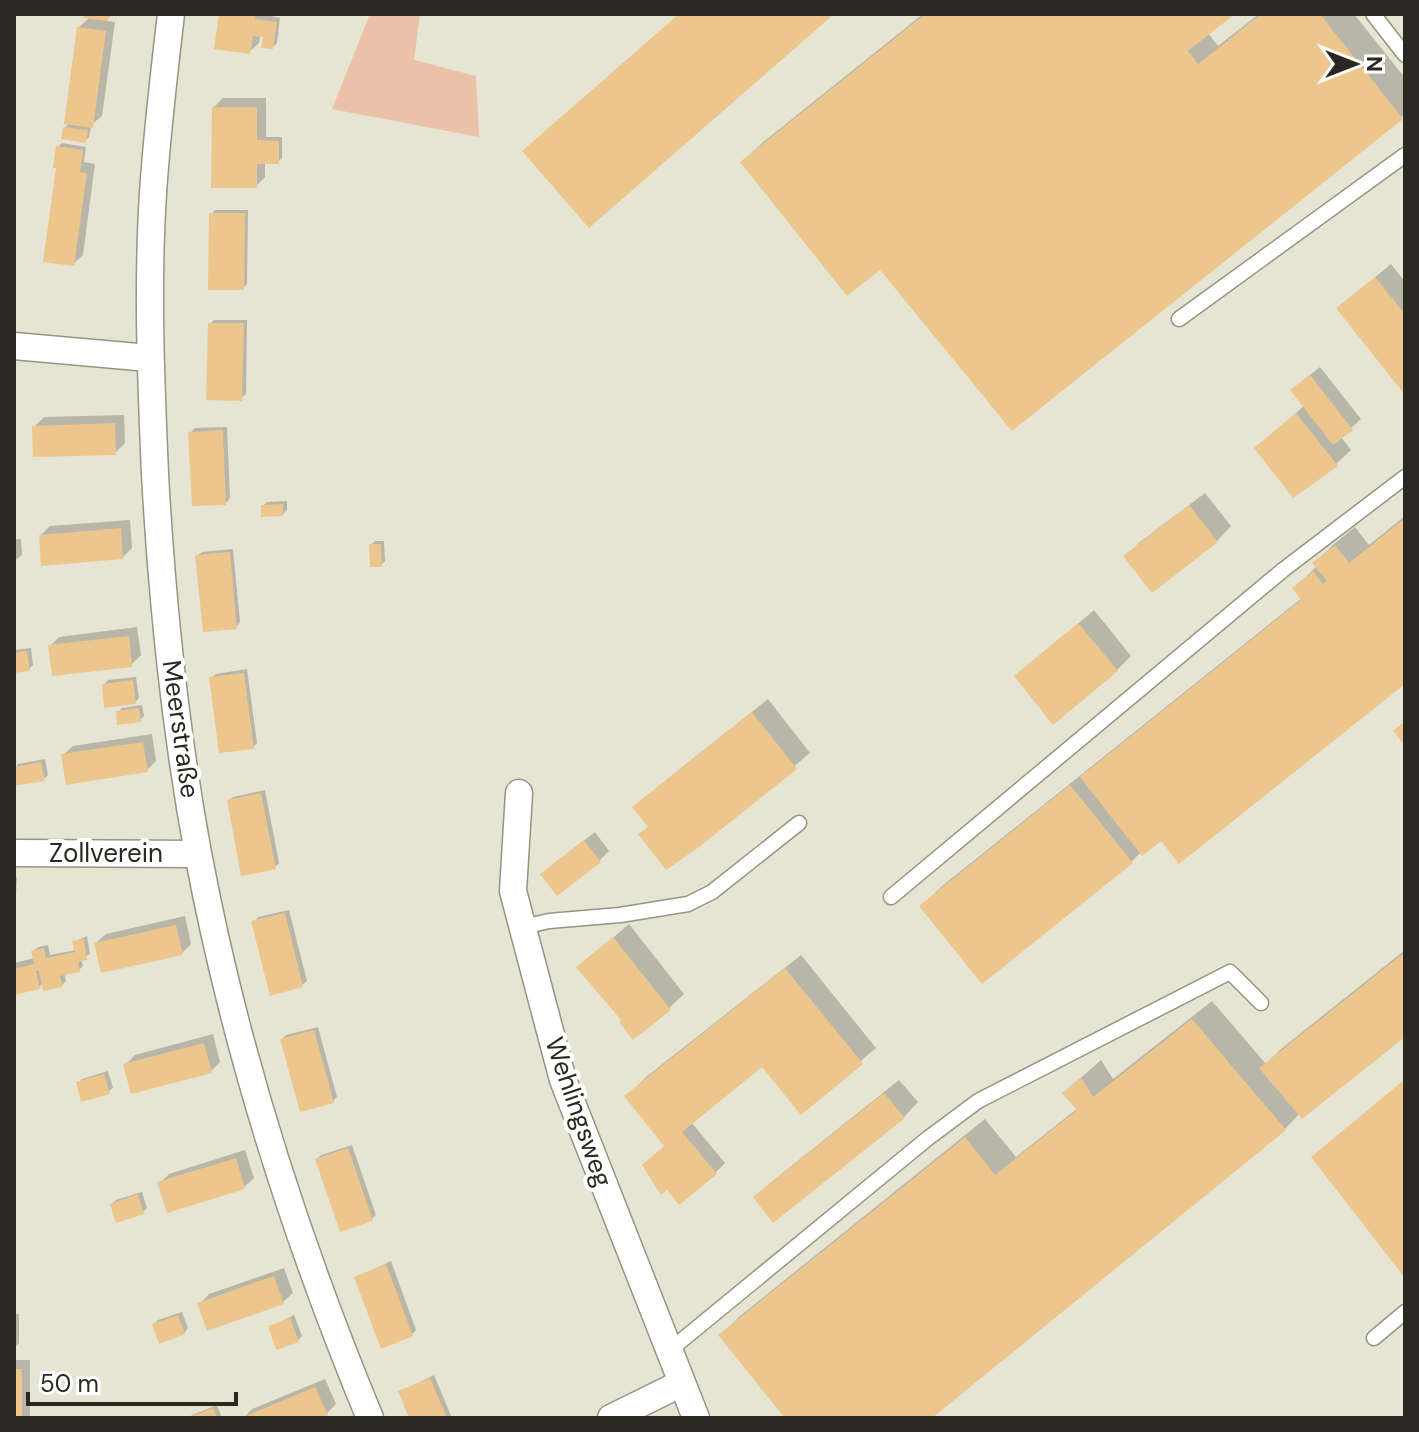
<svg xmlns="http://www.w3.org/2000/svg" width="1419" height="1432" viewBox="0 0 1419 1432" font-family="'DM Sans',sans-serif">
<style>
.green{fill:#ebc1a7}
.shadow{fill:#0003}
.building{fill:#edc68d}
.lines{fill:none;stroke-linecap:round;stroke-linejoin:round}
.lane-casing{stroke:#969483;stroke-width:17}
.street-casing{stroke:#969483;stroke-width:29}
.lane{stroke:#fff;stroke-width:14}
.street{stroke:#fff;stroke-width:26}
.labels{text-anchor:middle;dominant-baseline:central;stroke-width:8;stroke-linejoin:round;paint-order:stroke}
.street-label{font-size:26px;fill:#292821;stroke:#fff}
</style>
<rect width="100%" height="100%" fill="#e6e4d2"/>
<path class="green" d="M370,14H420L414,60L476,76L479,137L332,109Z"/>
<path class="shadow" d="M86,14H112L106,21L115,22L102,116L91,125L89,137L85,141L65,128L70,122L78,28L90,17Z
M220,14H263L280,18L277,43L273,47L265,35H260L259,43L249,52Z
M923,14H1231L1208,33L1218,46L1259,14H1354L1405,78V114L1012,428L880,267L742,162L762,143Z
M223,98H266V137H282V158L278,162H265V177L256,186L214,107Z
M62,143L86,147L84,162L95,164L83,255L73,264L58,167V147Z
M215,210H248L247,284L243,288L211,214Z
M1391,264L1405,282V392L1338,308Z
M214,320H247L246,394L241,398L210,324Z
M1320,367L1361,419L1341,437L1351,450L1336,464L1256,448L1305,405L1302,381Z
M124,415L125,443L115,453L34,427L44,417Z
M227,427L230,498L226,503L190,433L195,428Z
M1205,493L1231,526L1217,541L1152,590L1126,556L1140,542Z
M287,501V510L283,514L263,506L267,502Z
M1405,516V681L1141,852L1131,862L922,906L941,887L1302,598L1294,588L1317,566L1315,563L1334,544L1355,527L1369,545Z
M130,520L132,548L123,557L41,535L50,526Z
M14,539H21L22,555L17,559L14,560Z
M375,541H384L385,561L381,565L371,545Z
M233,549L240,622L236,627L197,556L202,552Z
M1094,610L1131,656L1117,670L1017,676Z
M137,627L141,655L131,665L50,646L59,637Z
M31,648L33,665L29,669L14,671V650Z
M247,669L257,743L253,747L211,678L216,674Z
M136,677L139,698L135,702L104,685L108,680Z
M768,699L810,753L698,846L649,826L666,780Z
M142,705L144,716L140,720L118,712L122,708Z
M152,734L156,761L147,770L63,755L73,746Z
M45,759L48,775L44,779L14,771L18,764Z
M265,790L279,863L275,867L229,801L233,797Z
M595,832L609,851L599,861L552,865Z
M14,877H17L14,928Z
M289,910L307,981L302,985L254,922L258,917Z
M185,916L191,944L182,953L96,943L106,934Z
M629,924L684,994L669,1008L624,1020L578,968Z
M87,936L90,954L81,959L83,966L79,970L64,973L66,981L62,985L43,983L39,987L14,993V963L35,958L33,951L38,947L48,945L50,955L76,950L74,942Z
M1405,950V1034L1300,1113L1285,1129L928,1418H781L785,1414L721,1335L740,1316L985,1119L1016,1157L1078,1108L1064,1093L1101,1060L1113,1079L1212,1001L1266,1064L1281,1049Z
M801,955L876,1048L801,1112L762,1064L691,1122L725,1163L715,1173L666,1145L627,1096L646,1077Z
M318,1027L337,1097L333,1101L282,1039L286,1035Z
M213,1034L220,1062L211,1071L126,1064L135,1055Z
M108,1071L113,1088L108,1092L78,1083L82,1079Z
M899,1080L918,1102L904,1117L755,1197L770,1183Z
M352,1145L376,1215L371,1219L317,1159L321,1155Z
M245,1150L254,1178L244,1187L160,1183L169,1174Z
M142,1192L147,1208L143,1212L112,1204L116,1200Z
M391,1261L416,1330L412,1334L356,1278Z
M284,1268L293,1293L283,1302L200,1304L209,1294Z
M182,1312L188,1328L184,1333L154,1325L158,1320Z
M14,1314H19V1343L15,1347Z
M294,1315L302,1336L298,1340L270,1327Z
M14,1360H30V1418H14Z
M434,1375L452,1418H411L400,1392Z
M325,1379L336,1404L326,1414L316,1418H244L252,1409Z
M217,1405L222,1418H189L192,1415Z"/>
<path class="building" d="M84,14H109L108,21L83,18Z
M219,14H256L255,19L277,22L273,49L261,48L263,37L253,36L250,54L214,49Z
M679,14H834L589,228L522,151Z
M925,14H1235L1188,51L1198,64L1261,14H1320L1403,119L1012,431L880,270L847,296L740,162Z
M77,27L106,31L93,128L64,124Z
M212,107H257V140L279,141V164H257V188H211Z
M63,127L88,130L86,143L61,139Z
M56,146L83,150L80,172L87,173L74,266L43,262L56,168H53Z
M209,213H245L244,290H208Z
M1375,277L1405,314V395L1336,308Z
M208,323H244L242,401L206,400Z
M1310,375L1353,430L1333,445L1290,390Z
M1296,413L1338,466L1293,498L1254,448Z
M115,423L116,455L33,457L32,426Z
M223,430L226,505L192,506L188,432Z
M283,504V516L261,517V505Z
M1189,505L1218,542L1152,593L1123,556Z
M1405,518V684L1179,864L1161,841L1142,856L1080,777L1301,600L1292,588L1313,571L1323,584L1327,581L1312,563L1335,545L1349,563Z
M121,528L123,559L41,566L39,535Z
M369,544H381L382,567H370Z
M230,552L237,629L203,632L195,555Z
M1078,623L1118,671L1053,725L1014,676Z
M129,636L132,667L52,676L48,645Z
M27,651L30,671L14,673V653Z
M244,673L254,749L219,753L209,677Z
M133,680L136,704L104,708L102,684Z
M139,708L141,722L117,725L116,711Z
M752,712L797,769L699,847L666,870L638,834L648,827L632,807Z
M1405,721V745L1393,731Z
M143,742L148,772L66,785L61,754Z
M41,762L45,781L14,786V767Z
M1070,785L1133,863L982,984L919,906Z
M261,793L276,869L241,876L227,800Z
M584,840L601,862L557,896L540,874Z
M285,913L303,987L270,996L251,921Z
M176,925L183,955L101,973L94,943Z
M613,937L671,1010L633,1040L619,1022L621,1020L576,967Z
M84,939L87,960L78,962L80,972L60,976L63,987L43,991L39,971H36L40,989L14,995V969L34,964L31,951L44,948L46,958L75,952L72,941Z
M1405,952V1037L1302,1119L1259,1068Z
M785,968L863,1064L801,1115L762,1067L682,1132L717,1174L679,1205L667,1190L661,1195L642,1165L664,1146L624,1096Z
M1192,1019L1286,1130L932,1418H781L783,1416L718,1335L965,1137L995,1175L1077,1110L1062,1093L1081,1077L1093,1097Z
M314,1030L334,1103L300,1112L280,1039Z
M204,1043L212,1073L131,1094L123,1064Z
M104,1074L110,1094L81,1102L76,1082Z
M1405,1079V1278L1311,1157Z
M884,1093L905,1118L773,1223L753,1197Z
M348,1148L373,1221L340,1232L315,1159Z
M236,1158L245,1189L167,1213L157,1182Z
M138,1194L144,1214L116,1223L110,1204Z
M386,1264L413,1336L381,1349L354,1277Z
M274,1276L284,1304L207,1331L197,1303Z
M178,1315L185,1334L159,1344L152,1324Z
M290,1318L299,1342L276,1350L268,1326Z
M14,1369H22V1418H14Z
M430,1378L447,1418H409L398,1391Z
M315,1387L328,1415L321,1418H241Z
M213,1408L217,1418H187Z"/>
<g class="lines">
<defs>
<path id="lane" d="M1373,14L1405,55
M1179,319L1405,155
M891,897L1283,570L1405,477
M523,927L549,921L620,915L688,904L712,892L799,823
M1374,1338L1405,1312
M670,1350L927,1139L978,1101L1230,972L1261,1003"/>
<path id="street" d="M171,14C164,73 157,133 153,193C147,287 151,381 155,474C162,601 175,729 198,853C234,1046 295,1237 370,1418
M14,346L149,358
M519,793L513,891L563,1080L696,1418
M14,853L198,854
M611,1418L682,1383"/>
</defs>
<use href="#lane" class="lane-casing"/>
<use href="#street" class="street-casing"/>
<use href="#lane" class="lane"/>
<use href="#street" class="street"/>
</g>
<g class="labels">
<g class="street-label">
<text transform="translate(181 729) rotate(82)">Meerstraße</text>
<text x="106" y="853">Zollverein</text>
<text transform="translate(579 1112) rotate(71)">Wehlingsweg</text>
</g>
</g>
<rect width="1419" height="1432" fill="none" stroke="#292821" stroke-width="32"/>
<g transform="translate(1355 64) rotate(90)" stroke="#ffffff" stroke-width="6" paint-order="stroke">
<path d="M0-6L14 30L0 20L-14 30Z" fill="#292821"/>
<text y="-12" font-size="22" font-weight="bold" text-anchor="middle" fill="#292821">N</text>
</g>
<path d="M28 1392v12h208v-12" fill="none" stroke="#292821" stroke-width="4"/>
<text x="40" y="1392" font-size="24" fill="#292821" stroke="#ffffff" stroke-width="6" paint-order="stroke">50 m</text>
</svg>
